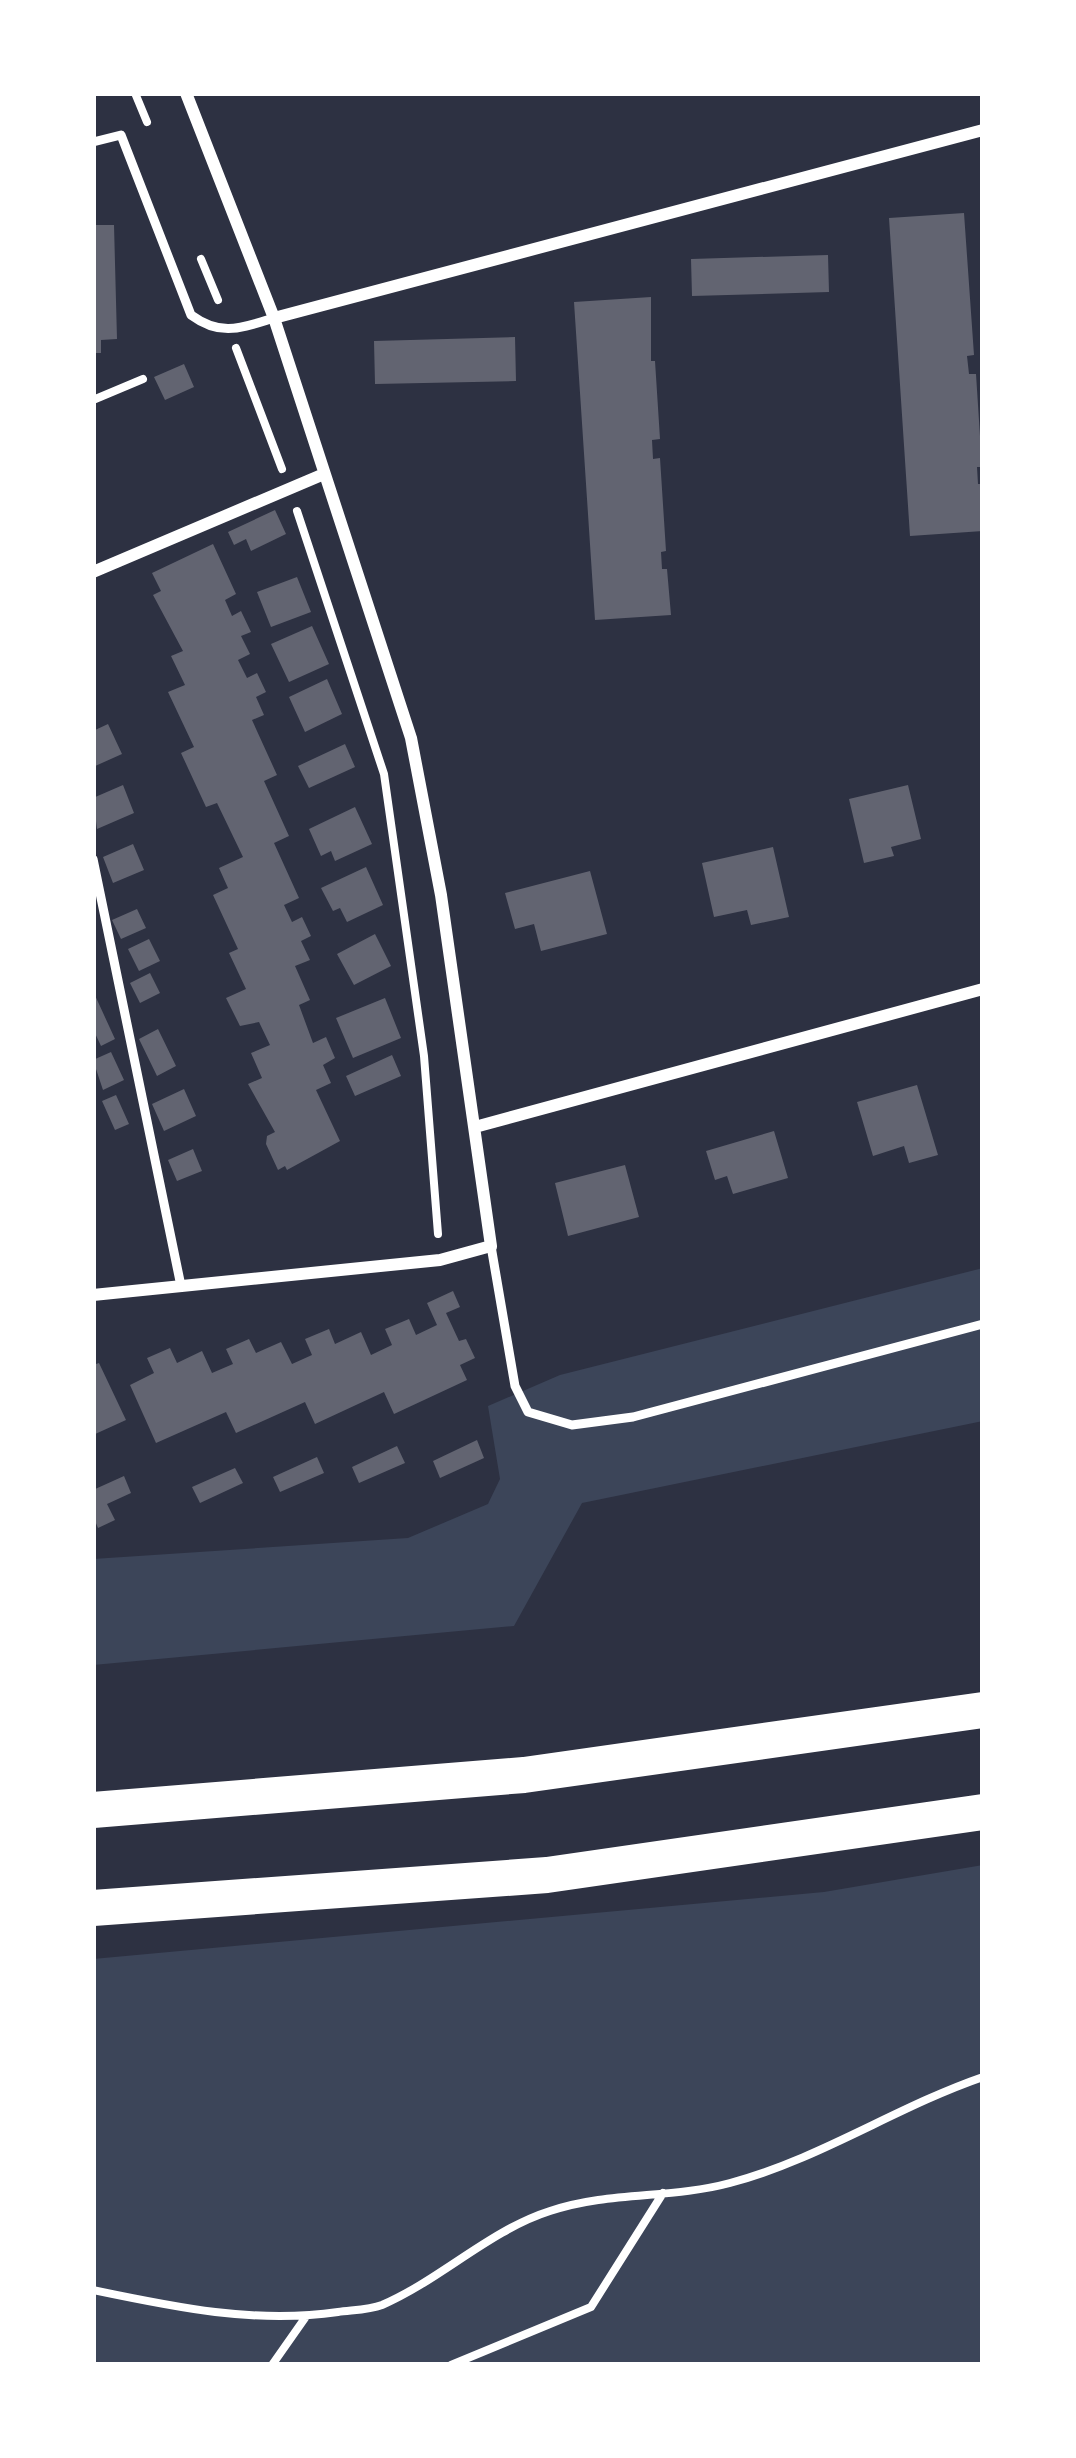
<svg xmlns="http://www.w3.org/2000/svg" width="1076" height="2458" viewBox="0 0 1076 2458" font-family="'Golos Text',sans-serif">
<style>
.green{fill:#3c4559}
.building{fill:#626471}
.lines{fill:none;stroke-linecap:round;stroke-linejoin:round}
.path{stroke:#fff;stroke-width:8}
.service{stroke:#fff;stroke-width:9}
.minor{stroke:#fff;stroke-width:12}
.motorway{stroke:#fff;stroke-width:36}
</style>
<rect width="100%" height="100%" fill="#2d3142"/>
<path class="green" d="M983,1268V1421L582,1503L514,1626L93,1665V1559L408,1538L488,1504L500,1479L488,1406L560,1375Z
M983,1865V2365H93V1959L824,1892Z"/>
<path class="building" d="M964,213L974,355L967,356L969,374H976L982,467H977L978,484H983V531L910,536L889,218Z
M93,225H114L117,339L101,340V353H93Z
M828,255L829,292L692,296L691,259Z
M651,297V361H655L660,439L652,440L653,459L660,458L666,551L661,552L662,569H667L671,615L595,620L574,302Z
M515,337L516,381L375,384L374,341Z
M184,364L194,387L165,400L154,377Z
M275,510L286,534L251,551L246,539L234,545L228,532Z
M213,544L236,594L225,600L232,616L241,611L251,632L241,636L250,654L238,660L247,678L257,673L266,692L256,697L264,715L252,720L277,775L264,781L289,836L274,843L299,898L284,905L292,922L302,917L311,936L301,941L310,960L295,966L310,1000L299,1005L313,1043L326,1037L335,1058L323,1065L331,1083L316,1090L340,1141L287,1170L285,1166L278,1170L266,1144L267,1136L275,1132L248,1084L262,1078L251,1053L270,1045L259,1022L240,1026L226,998L246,989L229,953L238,949L213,895L228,888L219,868L243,857L217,803L206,807L181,753L194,747L168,692L185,685L171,656L183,651L153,595L161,591L152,573Z
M297,577L311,612L271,627L257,592Z
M312,626L329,664L289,682L271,644Z
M327,679L342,714L305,732L289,697Z
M108,724L122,754L93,767V731Z
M345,744L355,767L309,788L298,766Z
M123,785L134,813L97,829L93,798Z
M908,785L921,839L891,847L894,856L864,863L849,799Z
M355,807L372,844L335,861L331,851L321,856L309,829Z
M133,844L144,870L113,883L103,857Z
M773,847L789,917L751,925L747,910L714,917L702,863Z
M366,867L383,905L347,922L340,908L333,911L321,888Z
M590,871L607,934L541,951L534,924L515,929L505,893Z
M137,909L146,928L121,939L112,920Z
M375,934L391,966L354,985L337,954Z
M149,939L160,961L139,971L128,949Z
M150,973L160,993L140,1003L130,983Z
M93,991L115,1039L101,1046L93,1029Z
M385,998L401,1038L353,1058L336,1018Z
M158,1029L176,1066L157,1076L139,1039Z
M111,1052L124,1080L103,1090L93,1060Z
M392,1055L401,1076L355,1096L346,1076Z
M917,1085L938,1155L909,1163L904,1146L873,1156L857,1102Z
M184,1089L196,1116L164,1131L152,1104Z
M116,1095L129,1124L115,1130L102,1101Z
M774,1131L788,1178L733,1194L727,1176L715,1180L706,1151Z
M193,1149L202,1171L177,1181L168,1160Z
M625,1165L639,1217L568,1236L555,1183Z
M453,1291L460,1307L446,1313L459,1341L466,1339L475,1358L460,1365L467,1380L394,1414L384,1392L315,1424L305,1402L236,1433L226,1412L156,1443L130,1385L154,1373L147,1358L170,1348L177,1363L202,1351L212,1373L233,1364L226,1349L249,1339L256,1353L281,1342L292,1364L312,1355L305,1339L329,1329L335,1344L361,1332L371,1355L392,1345L385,1329L409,1319L416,1335L437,1325L427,1303Z
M99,1363L126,1420L93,1435V1365Z
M477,1440L484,1458L440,1478L433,1461Z
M397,1446L405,1463L359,1483L352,1467Z
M317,1457L324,1473L280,1492L273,1477Z
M235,1468L243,1483L200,1503L192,1487Z
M124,1476L131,1493L107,1504L115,1520L98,1528L93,1516V1490Z"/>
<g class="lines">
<path class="path" d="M135,93L147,122
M201,259L218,300
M236,348L282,469
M93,400L143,379
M297,511L384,774L424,1056L438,1234
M93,2290C174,2307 254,2324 338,2312C352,2310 369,2310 382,2305C440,2280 490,2230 550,2211C609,2191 671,2199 730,2183C820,2159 896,2107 983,2077
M272,2365L305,2318
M451,2365L591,2307L663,2193"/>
<path class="service" d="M93,142L121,135L191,315C221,337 241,328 274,318
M93,859L181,1286
M491,1246L515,1386L528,1412L572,1425L633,1417L983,1324"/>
<path class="minor" d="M274,318L983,130
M93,572L324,474
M475,1127L983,989
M93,1295L440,1260L491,1246L441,895L411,738L274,318L186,93"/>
<path class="motorway" d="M93,1810L524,1775L983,1710
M93,1908L547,1875L983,1812"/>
</g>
<rect width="1076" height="2458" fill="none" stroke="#ffffff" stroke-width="192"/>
</svg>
